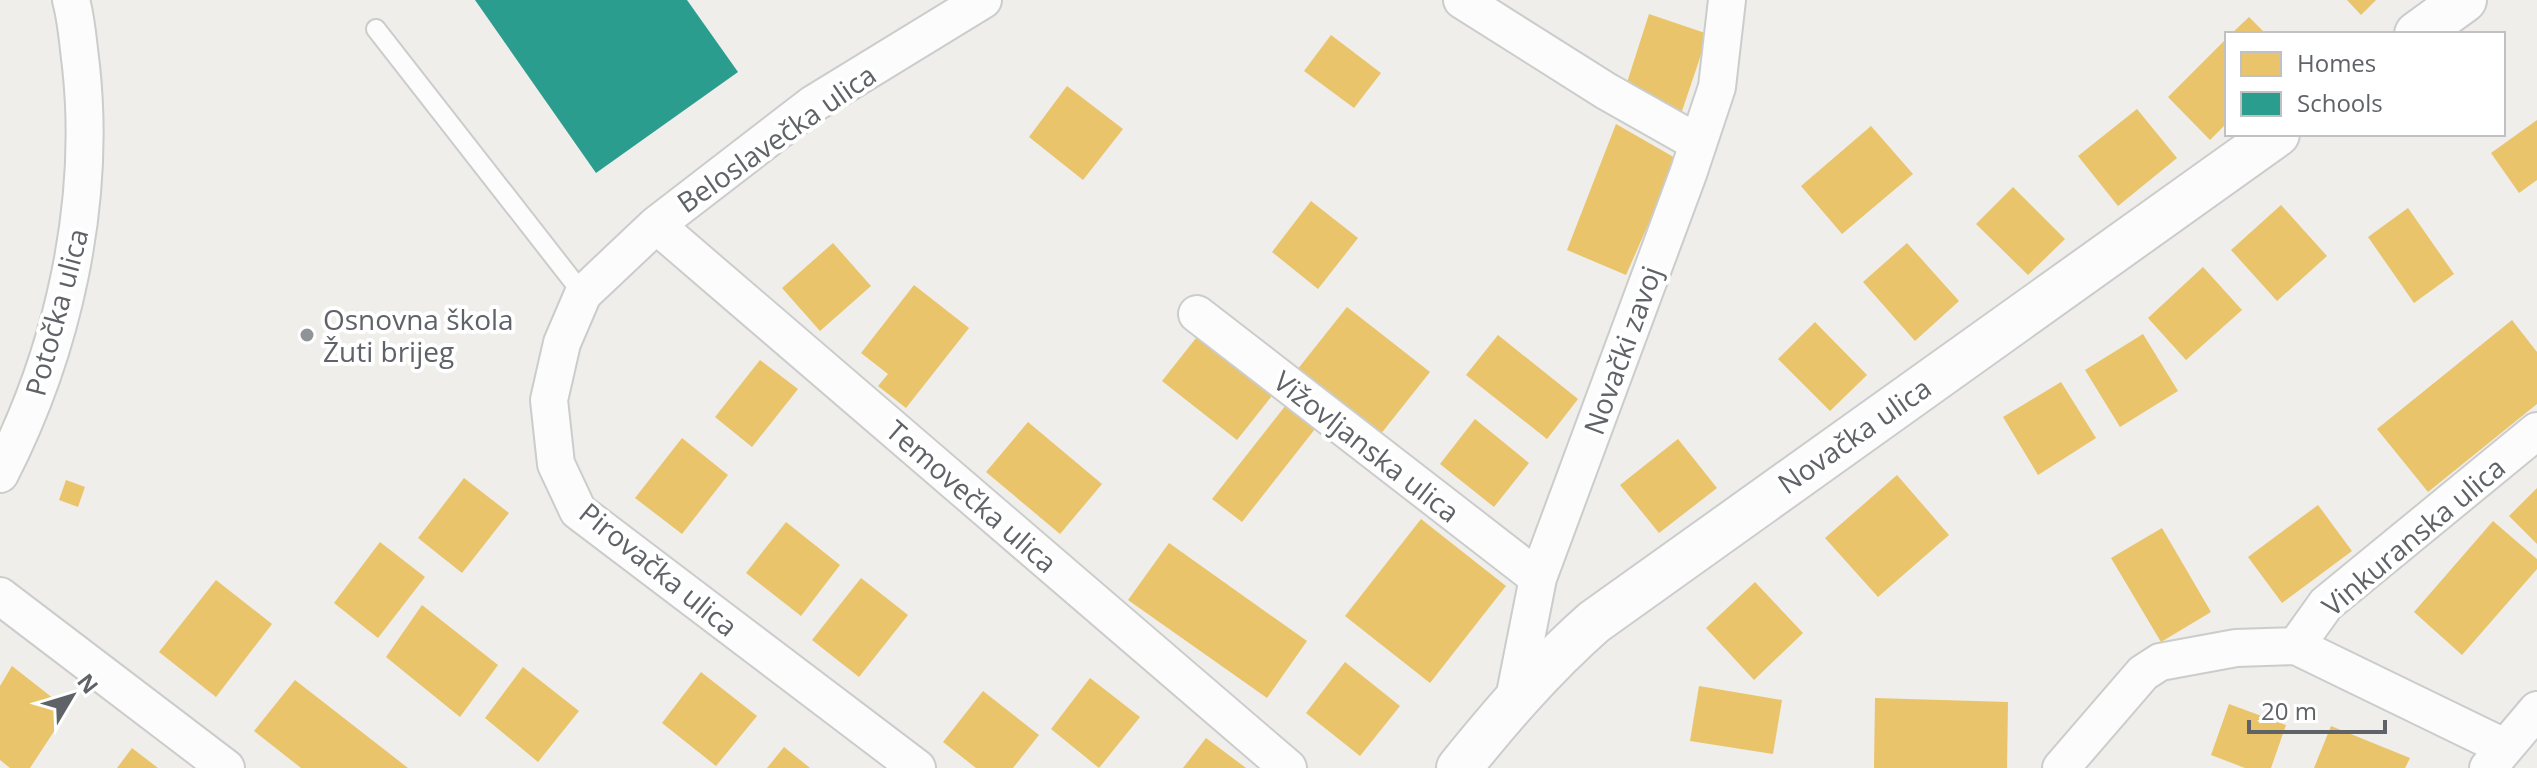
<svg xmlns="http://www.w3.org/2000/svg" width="2537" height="768" viewBox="0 0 2537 768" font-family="'Open Sans',sans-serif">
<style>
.homes{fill:#e9c46a}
.schools{fill:#2a9d8f}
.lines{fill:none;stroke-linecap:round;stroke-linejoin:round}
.service-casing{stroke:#cbcccc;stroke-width:22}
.minor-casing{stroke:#cbcccc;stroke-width:40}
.tertiary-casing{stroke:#cbcccc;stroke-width:48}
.service{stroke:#fdfcfc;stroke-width:18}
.minor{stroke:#fdfcfc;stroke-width:36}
.tertiary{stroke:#fdfcfc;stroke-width:44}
.poi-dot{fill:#919496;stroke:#fff;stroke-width:3}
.labels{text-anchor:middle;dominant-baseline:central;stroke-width:8;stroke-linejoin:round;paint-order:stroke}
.street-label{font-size:28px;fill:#5f6368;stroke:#fff}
.poi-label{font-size:28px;fill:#5f6368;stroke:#fff;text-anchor:start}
</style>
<rect width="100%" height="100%" fill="#efeeea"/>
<path class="homes" d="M2347,0H2376L2361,15Z
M1649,14L1708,34L1681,114L1623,95Z
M2249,17L2266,34H2231Z
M1331,35L1381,73L1354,108L1304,71Z
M2227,38V123L2210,140L2168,97Z
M1067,86L1123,129L1083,180L1029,137Z
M2137,109L2177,158L2118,206L2078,156Z
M2537,120V180L2519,193L2491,153Z
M1616,124L1677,159L1626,275L1567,250Z
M1871,126L1913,174L1842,234L1801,186Z
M2013,187L2065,239L2028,275L1976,224Z
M1311,201L1358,238L1318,289L1272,252Z
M2281,205L2327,256L2277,301L2231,250Z
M2408,208L2454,274L2414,303L2368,237Z
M833,243L871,286L820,331L782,288Z
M1907,243L1959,301L1915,341L1863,282Z
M2203,267L2242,310L2186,360L2148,318Z
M914,285L969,328L906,408L878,386L888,374L861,353Z
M1347,307L1430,372L1380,435L1297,370Z
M2512,320L2537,352V404L2428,492L2377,429Z
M1815,322L1867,375L1830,411L1778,359Z
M1200,333L1275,392L1237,440L1162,381Z
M2143,334L2178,391L2120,427L2085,370Z
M1498,335L1578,399L1547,439L1466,375Z
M760,360L798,389L752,447L715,417Z
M2061,382L2096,438L2038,475L2003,417Z
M1286,405L1315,429L1242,522L1212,499Z
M1475,419L1529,463L1494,507L1440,464Z
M1028,422L1102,484L1060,534L986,472Z
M682,438L728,475L682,534L635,498Z
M1678,439L1717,488L1659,533L1620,485Z
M1897,475L1949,535L1878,597L1825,538Z
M464,478L509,513L462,573L418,538Z
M66,480L85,487L78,507L59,500Z
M2537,488V544L2509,516Z
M2318,505L2352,551L2282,603L2248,557Z
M1421,519L1506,586L1430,683L1345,616Z
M2493,521L2537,559V569L2462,655L2414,612Z
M786,522L840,565L801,616L746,573Z
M2162,528L2211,612L2161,642L2111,558Z
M380,542L425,577L378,638L334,603Z
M1169,543L1307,641L1267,698L1128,600Z
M861,578L908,615L859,677L812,640Z
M216,580L272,624L216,697L159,652Z
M1755,582L1803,633L1754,680L1706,628Z
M422,605L498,665L460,717L386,657Z
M1345,662L1400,706L1360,756L1306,713Z
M12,666L68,710L30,768H10L0,760V686Z
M523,667L579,711L538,762L485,718Z
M701,672L757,716L716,766L662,723Z
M1090,678L1140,717L1099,768L1051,729Z
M295,680L408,768H301L254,731Z
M1699,686L1782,700L1773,754L1690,741Z
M983,691L1039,735L1013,768H976L943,742Z
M1875,698L2008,702L2007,768H1874Z
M2229,704L2286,725L2271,768H2245L2211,755Z
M2331,726L2410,758L2405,768H2314Z
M1206,738L1246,768H1183Z
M784,747L810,768H767Z
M132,748L158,768H117Z"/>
<path class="schools" d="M475,0H687L738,72L596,173Z"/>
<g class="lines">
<defs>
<path id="service" d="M376,29L583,294"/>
<path id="minor" d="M1462,0L1606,91L1698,143
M656,225L1288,768
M1197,314L1538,578
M0,474C63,351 96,204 81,66C78,44 77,22 71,0
M0,596L226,768
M2296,646L2326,604L2537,431
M1514,699L1538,578L1688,174L1717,87L1727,0
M917,768L578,511L556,464L549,400L562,343L583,294L656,225L813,104L983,0
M2061,768L2143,673L2160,662L2236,648L2296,646L2504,747
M2488,768L2537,710"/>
<path id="tertiary" d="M2417,34L2464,0
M1459,768C1502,715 1542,668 1594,622L2277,134"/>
</defs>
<use href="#service" class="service-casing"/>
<use href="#minor" class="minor-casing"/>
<use href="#tertiary" class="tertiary-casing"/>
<use href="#service" class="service"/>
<use href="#minor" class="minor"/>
<use href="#tertiary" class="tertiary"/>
</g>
<circle class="poi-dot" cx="307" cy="335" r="8"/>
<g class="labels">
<g class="street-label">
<text transform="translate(776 138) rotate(-35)">Beloslavečka ulica</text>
<text transform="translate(56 312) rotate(-75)">Potočka ulica</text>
<text transform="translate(1622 350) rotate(-70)">Novački zavoj</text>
<text transform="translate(1854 435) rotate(-35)">Novačka ulica</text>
<text transform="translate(1367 446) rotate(38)">Vižovljanska ulica</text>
<text transform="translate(972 496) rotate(41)">Temovečka ulica</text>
<text transform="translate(2413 536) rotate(-40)">Vinkuranska ulica</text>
<text transform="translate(659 569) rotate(39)">Pirovačka ulica</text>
</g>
<g class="poi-label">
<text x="323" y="319">Osnovna škola<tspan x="323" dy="32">Žuti brijeg</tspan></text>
</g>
</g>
<rect x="2225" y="32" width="280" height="104" fill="#ffffff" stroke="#bfc1c3" stroke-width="2"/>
<rect x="2241" y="52" width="40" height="24" fill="#e9c46a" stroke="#bfc1c3" stroke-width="2"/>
<text x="2297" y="72" font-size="24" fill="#5f6368">Homes</text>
<rect x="2241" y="92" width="40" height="24" fill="#2a9d8f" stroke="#bfc1c3" stroke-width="2"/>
<text x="2297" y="112" font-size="24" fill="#5f6368">Schools</text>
<g transform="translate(72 696) rotate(52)" stroke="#ffffff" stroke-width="6" paint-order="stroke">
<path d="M0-6L14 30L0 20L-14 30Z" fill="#5f6368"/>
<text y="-12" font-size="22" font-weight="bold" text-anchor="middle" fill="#5f6368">N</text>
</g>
<path d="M2249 720v12h136v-12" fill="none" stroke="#5f6368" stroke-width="4"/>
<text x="2261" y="720" font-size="24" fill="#5f6368" stroke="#ffffff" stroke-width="6" paint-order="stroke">20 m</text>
</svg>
